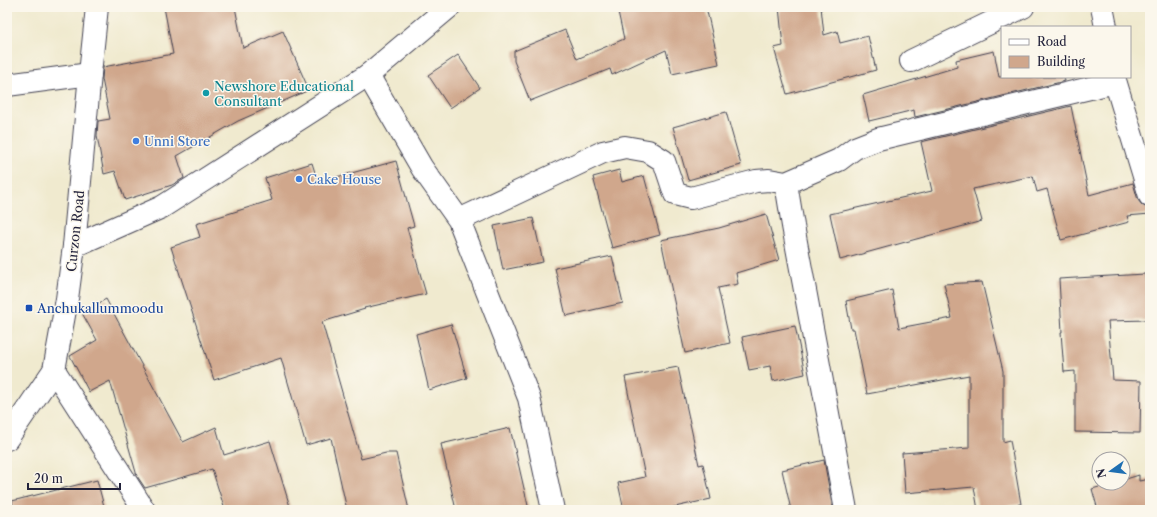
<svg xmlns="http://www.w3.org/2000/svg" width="1157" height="517" viewBox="0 0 1157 517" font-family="'Libre Caslon Text',serif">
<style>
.building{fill:#d0a78c}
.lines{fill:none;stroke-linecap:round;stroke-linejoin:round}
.minor-casing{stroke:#414051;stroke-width:24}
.tertiary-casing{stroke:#414051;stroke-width:24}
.secondary-casing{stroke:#414051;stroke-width:24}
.minor{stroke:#fff;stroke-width:22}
.tertiary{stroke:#fff;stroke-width:22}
.secondary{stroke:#fff;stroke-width:22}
.culture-dot{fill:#0f9aa8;stroke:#fbf7ec;stroke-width:1.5}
.shop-dot{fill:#3f7fe0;stroke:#fbf7ec;stroke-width:1.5}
.transit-dot{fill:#1a4fb4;stroke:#fbf7ec;stroke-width:1.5}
.labels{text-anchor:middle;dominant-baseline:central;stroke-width:3;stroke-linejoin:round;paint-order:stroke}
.culture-label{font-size:13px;fill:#0d838f;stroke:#fbf7ec;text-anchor:start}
.shop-label{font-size:13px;fill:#366cbe;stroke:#fbf7ec;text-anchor:start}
.street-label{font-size:13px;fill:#22223b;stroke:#fbf7ec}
.transit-label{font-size:13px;fill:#164399;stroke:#fbf7ec;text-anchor:start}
</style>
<rect width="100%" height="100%" fill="#fbf7ec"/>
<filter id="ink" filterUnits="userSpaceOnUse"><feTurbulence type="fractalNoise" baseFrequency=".025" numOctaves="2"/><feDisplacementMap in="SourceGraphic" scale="8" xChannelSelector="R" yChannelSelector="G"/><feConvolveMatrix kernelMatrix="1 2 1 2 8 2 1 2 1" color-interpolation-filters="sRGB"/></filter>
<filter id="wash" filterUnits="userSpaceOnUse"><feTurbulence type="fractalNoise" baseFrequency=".012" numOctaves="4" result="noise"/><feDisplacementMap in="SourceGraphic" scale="16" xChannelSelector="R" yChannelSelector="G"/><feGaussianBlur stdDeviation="0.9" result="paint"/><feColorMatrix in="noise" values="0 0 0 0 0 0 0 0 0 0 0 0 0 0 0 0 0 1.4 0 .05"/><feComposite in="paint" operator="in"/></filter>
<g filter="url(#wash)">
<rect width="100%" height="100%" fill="#f0eacf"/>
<g id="blocks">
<path class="building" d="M164,7H235L243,48L283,31L309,90L238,121L177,156L184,178L172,185L125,200L115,171L104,174L97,136L98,121L110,119L102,79L103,67L173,54Z
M617,7H706L719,64L672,74L666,50L612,75L610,69L530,101L514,61V51L565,30L577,59L624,39Z
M779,7H821L824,35L837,31L840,43L868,36L876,70L787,94L774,48L783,46Z
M994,51L999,77H1064L1065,81L915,117L914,110L869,121L863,95L957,67L956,60Z
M458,55L480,88L450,108L428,75Z
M1071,106L1089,195L1133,183L1138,200L1142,205L1147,208H1150V214L1127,216L1129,222L1061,240L1047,189L1037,192L1033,176L973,189L982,221L840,260L830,214L932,191L921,142Z
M726,112L741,165L688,180L673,127Z
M396,161L414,226L407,228L426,294L364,308L365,309L322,322L361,459L386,453H396L409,510H347L331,438L306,445L281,358L214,380L171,247L200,237L196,224L272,200L265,178L312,163L318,182Z
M619,170L622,182L644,176L660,235L612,248L593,177Z
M766,214L779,260L736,273L738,284L718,288L730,343L685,353L661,240L719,228Z
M533,218L543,262L503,270L494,226Z
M612,256L623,303L566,316L555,268Z
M1145,274L1148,320L1108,321L1113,380L1141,381L1140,433L1075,432V371L1064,372L1061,332H1062L1059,279Z
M982,282L1003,371V442L1010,440L1021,504L978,510L974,487L905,493L902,453L969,448V375L867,394L854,329H851L846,301L892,290L899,328L952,318L944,284Z
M106,299L183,442L216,427L224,455L270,441L291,510H225L212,469L145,488L137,476L110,381L89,392L70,356L97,340L82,313Z
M451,324L467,378L429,390L416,334Z
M795,326L805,374L773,381L770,366L749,370L742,337Z
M678,367L699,465L703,464L711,499L661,510H624L618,483L645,477L625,377Z
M510,428L529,510H456L441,444Z
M824,460L833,510H791L782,470Z
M1139,475V481L1150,479V510H1098L1092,489L1113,483H1123V480Z
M97,480L105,510H14L12,501Z"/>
</g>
</g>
<g filter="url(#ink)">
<use href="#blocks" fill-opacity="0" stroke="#414051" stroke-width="1"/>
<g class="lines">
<defs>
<path id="minor" d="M1102,7L1106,27
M911,61L1023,7
M368,75L422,168L459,220L529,398L553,510
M1114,77L1150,196
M7,85L90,74
M786,183L839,160L855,148L878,139L1115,82
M459,220L603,152L625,147L648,151L664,161L675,194L691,198L756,181L769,180L786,183L793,226L846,510
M54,370L144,510"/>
<path id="tertiary" d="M74,246L162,207L368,75L449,7"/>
<path id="secondary" d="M7,439L54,370L67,299L74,246L90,74L97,7"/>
</defs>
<use href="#minor" class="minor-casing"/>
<use href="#tertiary" class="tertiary-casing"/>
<use href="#secondary" class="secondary-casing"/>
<use href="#minor" class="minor"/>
<use href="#tertiary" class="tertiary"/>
<use href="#secondary" class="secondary"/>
</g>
</g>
<circle class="culture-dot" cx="206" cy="93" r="4"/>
<g class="shop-dot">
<circle cx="136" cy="141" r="4"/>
<circle cx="299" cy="179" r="4"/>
</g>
<rect class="transit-dot" x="25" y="304" width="8" height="8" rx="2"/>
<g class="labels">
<g class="culture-label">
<text x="214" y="86">Newshore Educational<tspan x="214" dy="15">Consultant</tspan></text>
</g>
<g class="shop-label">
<text x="144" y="141">Unni Store</text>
<text x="307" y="179">Cake House</text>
</g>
<g class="street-label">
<text transform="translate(75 231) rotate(-84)">Curzon Road</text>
</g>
<g class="transit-label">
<text x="37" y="308">Anchukallummoodu</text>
</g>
</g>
<rect width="1157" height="517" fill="none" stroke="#fbf7ec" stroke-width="24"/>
<rect x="1001" y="26" width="130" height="52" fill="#fbf7ec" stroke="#a4a2a5"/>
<rect x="1009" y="39" width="20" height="6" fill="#ffffff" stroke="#a4a2a5"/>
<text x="1037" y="46" font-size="12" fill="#22223b">Road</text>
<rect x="1009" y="56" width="20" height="12" fill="#d0a78c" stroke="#a4a2a5"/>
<text x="1037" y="66" font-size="12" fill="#22223b">Building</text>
<g transform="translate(1111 471) rotate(256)"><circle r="19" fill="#fbf7ec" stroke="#a4a2a5"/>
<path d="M0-3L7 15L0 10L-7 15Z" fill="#1f6fb2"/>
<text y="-6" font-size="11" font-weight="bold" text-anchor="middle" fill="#22223b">N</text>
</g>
<path d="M28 483v6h92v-6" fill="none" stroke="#22223b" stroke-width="2"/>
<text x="34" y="483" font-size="12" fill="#22223b" stroke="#fbf7ec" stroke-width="3" paint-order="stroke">20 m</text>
</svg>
